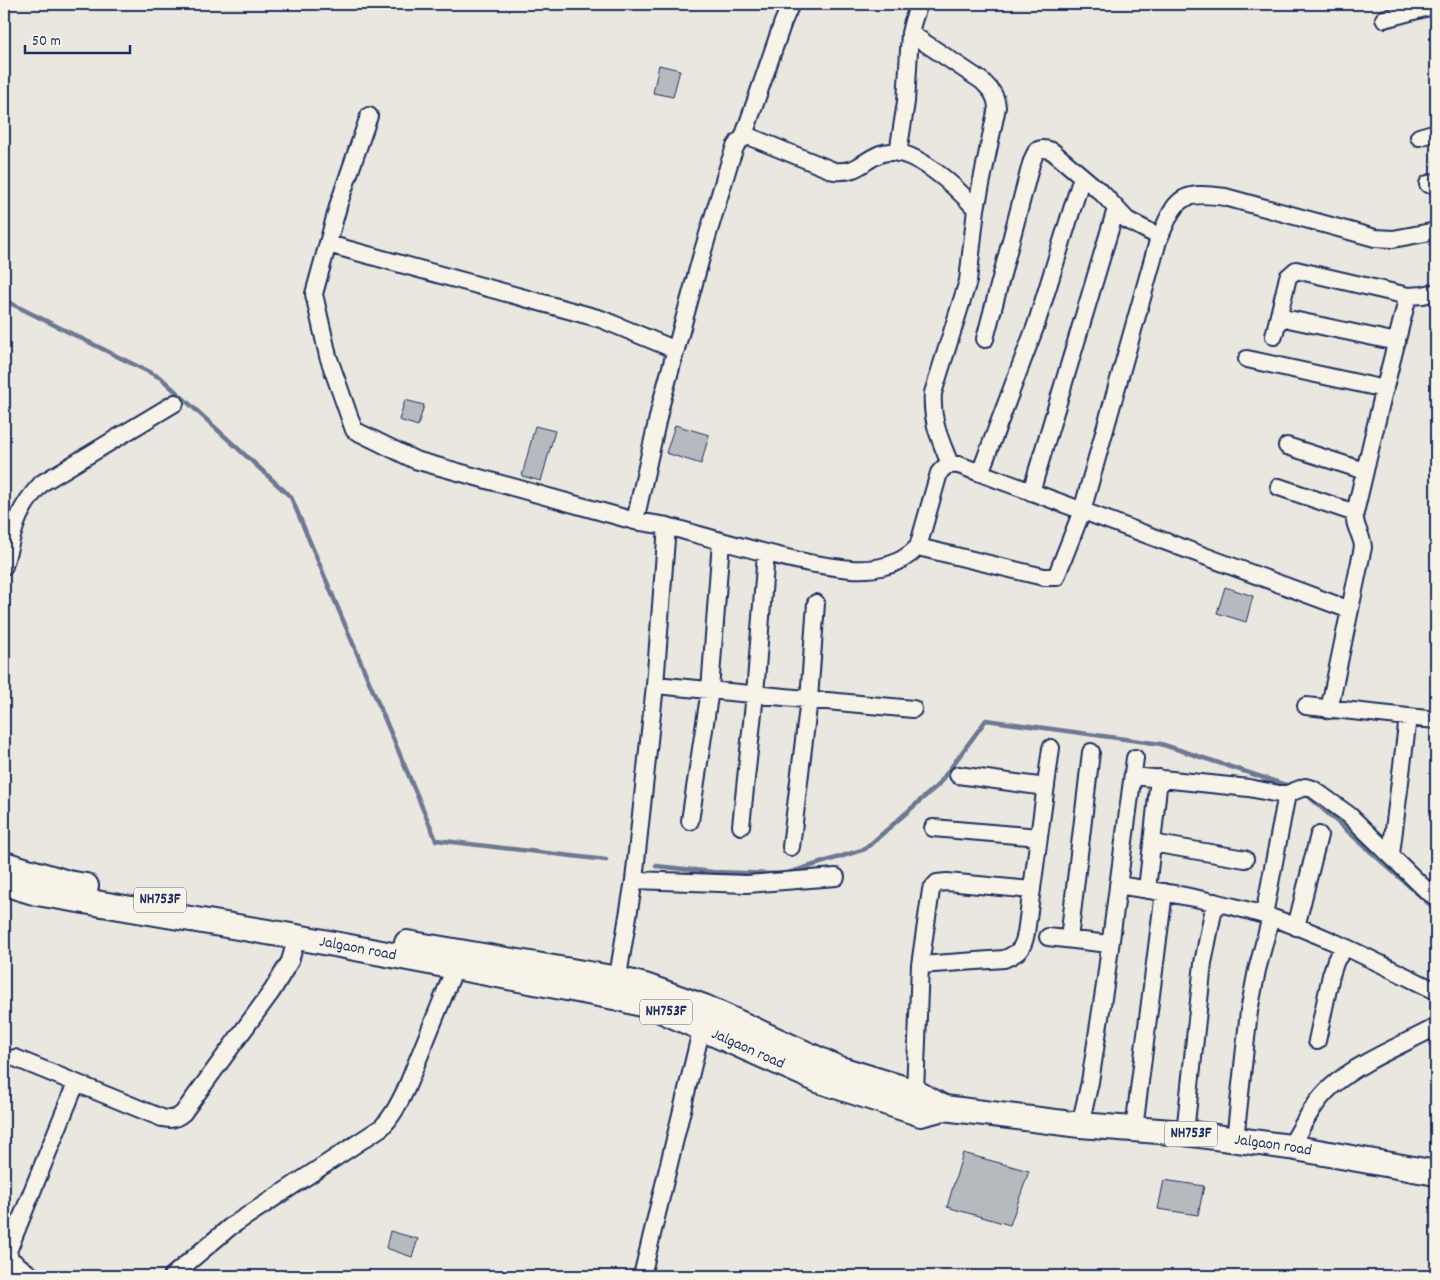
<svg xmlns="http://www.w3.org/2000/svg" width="1440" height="1280" viewBox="0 0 1440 1280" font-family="Dekko,sans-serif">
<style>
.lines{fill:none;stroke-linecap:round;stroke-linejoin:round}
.stream{stroke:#6d7892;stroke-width:4.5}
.building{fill:#b6babf;stroke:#1b2f5e}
.minor-casing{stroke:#1b2f5e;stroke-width:20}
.highway-casing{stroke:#1b2f5e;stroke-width:28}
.minor{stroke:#f7f3e8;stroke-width:16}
.highway{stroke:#f7f3e8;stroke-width:24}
.labels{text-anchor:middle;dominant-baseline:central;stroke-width:4;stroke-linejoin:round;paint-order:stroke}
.shield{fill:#f7f3e8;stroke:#5d6a87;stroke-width:1}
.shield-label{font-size:15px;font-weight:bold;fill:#1b2f5e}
.street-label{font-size:16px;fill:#1b2f5e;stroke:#f7f3e8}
</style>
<rect width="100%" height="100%" fill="#eae7e0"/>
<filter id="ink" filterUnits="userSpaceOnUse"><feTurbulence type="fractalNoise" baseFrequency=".02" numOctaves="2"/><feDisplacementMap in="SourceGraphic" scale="10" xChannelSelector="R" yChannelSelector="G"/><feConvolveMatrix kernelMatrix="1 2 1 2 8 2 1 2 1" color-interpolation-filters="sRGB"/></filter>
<g filter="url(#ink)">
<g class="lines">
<path class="stream" d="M4,300L161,378L291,497L436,840L606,860
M1305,793L1436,910
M656,866L713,872L775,874
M785,874L865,849L938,785L986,720L1161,744L1289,786"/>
</g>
<path class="building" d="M659,65L680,70L673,97L653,93Z
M405,400L424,405L418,426L399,420Z
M675,425L709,435L701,464L666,453Z
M535,426L555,431L541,481L522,476Z
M1225,587L1253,596L1246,622L1217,613Z
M963,1153L1029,1171L1010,1225L947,1207Z
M1164,1180L1204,1186L1198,1215L1158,1209Z
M390,1231L418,1239L412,1257L386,1248Z"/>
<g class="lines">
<defs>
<path id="minor" d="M1384,19L1436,5
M910,33L982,81C991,90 996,95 997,107L976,209L968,281L933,393C931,421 940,439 950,464
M369,116L339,203L314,294L328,356L354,430L415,460L635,521L667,526L655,685
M1419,137L1436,132
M743,138L783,22L791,4
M898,153L906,102L910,33L913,21L919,4
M1428,184L1436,182
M328,244L601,319L676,350
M1279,317L1397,342
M1274,336L1288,277L1296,270L1408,296L1423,295L1436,292
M985,339L1031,164C1036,150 1037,146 1052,151L1103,194L1127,220L1160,237
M1247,359L1385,389
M1287,446L1365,471
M980,473L1036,325L1082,177
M1279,487L1355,513
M1031,492L1116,209
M635,521L661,404L702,254L729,164L735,147L739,141L748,136L834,171C858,173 861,162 880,154C910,142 957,188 976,209
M667,526C714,539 761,553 809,563C833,567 861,573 885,566C898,563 909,556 918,547L939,473C945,465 949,464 959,465L1350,610
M918,547L1044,577H1056L1082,511L1158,241C1176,200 1177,190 1225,197L1375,238L1393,239L1436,231
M4,566C14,530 15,512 42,483L175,403
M1306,706L1436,720
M1329,710L1363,547C1362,534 1353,526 1355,513L1382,399L1408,296
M958,775L1046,787
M1133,776L1249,788L1279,794H1287L1305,787L1313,789L1349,815L1427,891L1436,897
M690,821L710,690L721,541
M741,826L755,694L766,553
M933,828L1039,837
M1152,843L1245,859
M791,847L809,699L816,603
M1391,854L1408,717
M634,880L747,884L836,877
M1118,885C1169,893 1220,901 1270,917C1328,936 1382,965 1436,991
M1147,890L1159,778
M1264,915L1287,794
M1296,927L1319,835
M1048,937L1109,944
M1069,939L1091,752
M920,965L1004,959C1019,953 1023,949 1026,933L1051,748
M616,988L634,880L655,685L913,709
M1317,1041L1331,975L1336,960L1345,948
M15,1058L162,1118C171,1120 176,1119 183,1113L272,991L290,961L297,937
M915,1092L920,965L931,890L937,883L947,882L1032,890
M1080,1125L1090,1082L1105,985L1135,758
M1134,1129L1164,892
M1185,1133L1203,963L1215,902
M1235,1140L1249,1011L1257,970L1271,917
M1290,1147C1302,1127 1313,1103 1331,1087C1357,1063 1404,1044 1436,1027
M32,1276L10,1259L8,1251L76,1083
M172,1276L230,1227L382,1127C393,1116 399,1103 406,1089L455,968L457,958
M642,1276L702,1027L706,1019"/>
<g id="highway">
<path d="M4,864L68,883L86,886"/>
<path id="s1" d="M4,883L37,893L297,937L614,997L656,1008L818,1080L921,1114L944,1108L1080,1125L1185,1133L1290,1147L1436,1173"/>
<path d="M407,943L618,979L645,986L704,1007L837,1068L915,1092L944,1108"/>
</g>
</defs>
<use href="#minor" class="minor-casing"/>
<use href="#highway" class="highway-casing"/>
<use href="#minor" class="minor"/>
<use href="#highway" class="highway"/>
</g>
</g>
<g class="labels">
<g class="shield">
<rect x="134" y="887.5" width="52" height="25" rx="4"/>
<rect x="640" y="999.5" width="52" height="25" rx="4"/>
<rect x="1165" y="1121.5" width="52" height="25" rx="4"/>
</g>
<g class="shield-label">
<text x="160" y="900">NH753F</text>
<text x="666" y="1012">NH753F</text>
<text x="1191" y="1134">NH753F</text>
</g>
<g class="street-label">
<text stroke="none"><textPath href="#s1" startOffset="360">Jalgaon road</textPath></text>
<text stroke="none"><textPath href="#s1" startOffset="765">Jalgaon road</textPath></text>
<text stroke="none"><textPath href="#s1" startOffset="1305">Jalgaon road</textPath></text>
</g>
</g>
<rect width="1440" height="1280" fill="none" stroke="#f7f3e8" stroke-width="20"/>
<rect x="10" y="10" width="1420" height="1260" fill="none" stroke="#1b2f5e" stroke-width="2" filter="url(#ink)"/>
<path d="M25 45v8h105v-8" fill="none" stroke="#1b2f5e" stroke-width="2.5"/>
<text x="32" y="45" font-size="15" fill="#1b2f5e" stroke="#f7f3e8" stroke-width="4" paint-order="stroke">50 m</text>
</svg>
